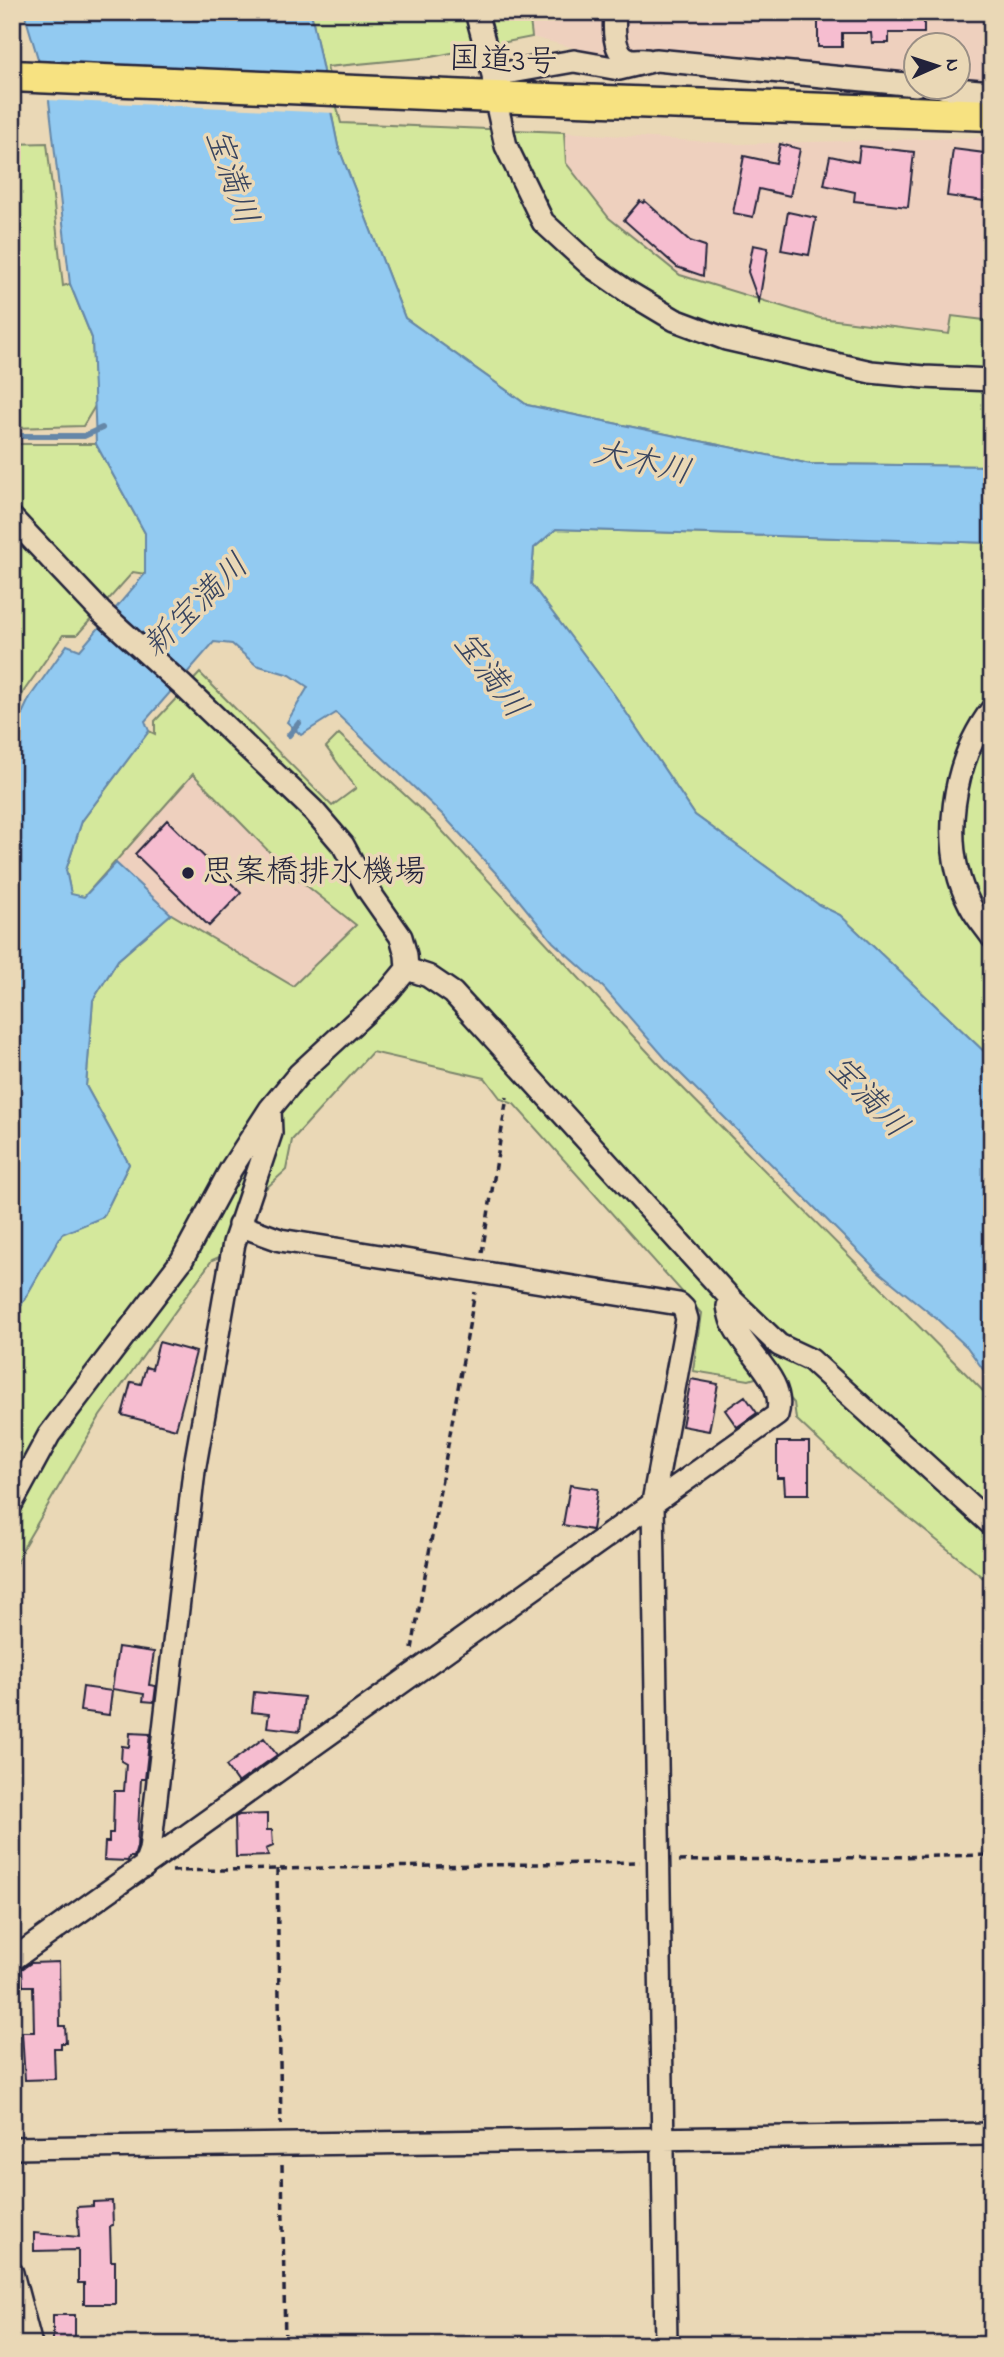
<svg xmlns="http://www.w3.org/2000/svg" width="1004" height="2357" viewBox="0 0 1004 2357" font-family="'Indie Flower','Klee One',sans-serif">
<style>
.built{fill:#eed0be}
.green{fill:#d4e89c;stroke:#7b856c;stroke-width:2}
.water{fill:#92caf1;stroke:#6587a8;stroke-width:2}
.pier{fill:#ead8b6}
.lines{fill:none;stroke-linecap:round;stroke-linejoin:round}
.stream{stroke:#6587a8;stroke-width:6}
.building{fill:#f6bdd0;stroke:#22223b;stroke-width:2}
.minor-casing{stroke:#22223b;stroke-width:26}
.highway-casing{stroke:#22223b;stroke-width:35}
.path{stroke:#22223b;stroke-width:3.5;stroke-dasharray:7 5;stroke-linecap:butt}
.minor{stroke:#ead8b6;stroke-width:21}
.highway{stroke:#f7e281;stroke-width:30}
.poi-dot{fill:#22223b;stroke:#ead8b6;stroke-width:2.5}
.labels{text-anchor:middle;dominant-baseline:central;stroke-width:7;stroke-linejoin:round;paint-order:stroke}
.street-label{font-size:32px;fill:#22223b;stroke:#ead8b6}
.poi-label{font-size:32px;fill:#22223b;stroke:#ead8b6;text-anchor:start}
.water-label{font-size:33px;font-style:italic;fill:#38445f;stroke:#ead8b6}
</style>
<rect width="100%" height="100%" fill="#ead8b6"/>
<filter id="ink" filterUnits="userSpaceOnUse"><feTurbulence type="fractalNoise" baseFrequency=".0143" numOctaves="2"/><feDisplacementMap in="SourceGraphic" scale="14" xChannelSelector="R" yChannelSelector="G"/><feConvolveMatrix kernelMatrix="1 2 1 2 8 2 1 2 1" color-interpolation-filters="sRGB"/></filter>
<g filter="url(#ink)">
<path class="built" d="M529,12H992V70L977,82L959,81L958,46H916V77L617,59L532,37Z
M564,132L739,144L992,137V321L953,316L949,334L820,318L680,275L609,218L566,163Z
M193,774L287,870L356,925L294,986L171,914L116,863Z"/>
<path class="green" d="M311,12H529L532,37L431,57L327,67L341,123L564,132L566,163L609,218L680,275L820,318L949,334L952,316L992,321V466L810,464L527,405L405,318L338,146Z
M47,143L63,286L70,284L92,338L95,406L83,426L12,428V144Z
M12,444H96L145,533V574L133,572L77,635H63L24,691L12,718Z
M556,529L992,543V1059L840,915L819,905L695,815L615,696L531,584L534,548Z
M200,673L332,806L356,788L326,747L339,734L433,821L660,1065L992,1400V1585L851,1471L796,1419L794,1403L769,1374L749,1380L693,1371L701,1313L514,1104L501,1099L485,1078L372,1052L292,1140L286,1170L237,1215L224,1255L212,1260L100,1416L24,1546L12,1574V1321L62,1233L103,1217L129,1164L86,1086L93,1000L118,960L171,914L293,986L356,925L287,870L193,774L84,897L71,895L66,870L82,821L149,731L155,734V721Z"/>
<path class="water" d="M24,12H311L338,146L405,318L527,405L810,464L992,466V543L556,529L534,548L531,584L615,696L695,815L819,905L840,915L992,1059V1382L967,1347L937,1319L878,1271L666,1059L604,988L553,942L505,883L442,814L336,713L301,735L287,722L308,687L290,675L256,665L232,644L214,642L145,721L149,731L82,821L66,870L71,894L84,897L116,863L171,914L118,960L93,1000L86,1086L129,1164L103,1217L62,1234L12,1321V735L30,697L67,645L80,650L145,574V533L96,444L92,338L70,284L48,92Z"/>
<path class="pier" d="M36,64L328,76L335,113L46,100Z"/>
<g class="lines">
<path class="stream" d="M15,436H84L102,428
M289,735L299,723"/>
</g>
<path class="building" d="M818,12H924V33H889V43H872L871,33H842V47H818Z
M780,144L800,149L790,196L759,189L753,217L733,213L744,156L776,163Z
M860,146L914,152L908,207L854,201L855,192L824,185L830,156L858,162Z
M953,149L992,154V202L947,196Z
M640,201L643,203L645,201L690,241L705,246L703,276L677,267L624,220Z
M788,212L816,218L809,255L781,250Z
M753,245L768,248L759,302L748,272Z
M167,820L241,893L209,926L135,854Z
M159,1342L196,1352L176,1429L122,1415L131,1382L141,1384L146,1367L152,1369Z
M691,1379L718,1384L709,1431L682,1426Z
M745,1396L757,1413L737,1427L725,1410Z
M777,1442H809V1494H785L784,1478H777Z
M570,1485L598,1489L592,1530L563,1525Z
M118,1647L154,1652L149,1685L156,1686L154,1702L143,1701L144,1694L112,1689Z
M83,1687L112,1691L109,1715L80,1711Z
M254,1692L304,1697L300,1731L267,1727L269,1714L252,1712Z
M130,1733L150,1734L145,1779H141L137,1847L134,1857H129L128,1861L104,1860L105,1842H109V1833H113L114,1791H124L126,1764L121,1761L122,1746L129,1747Z
M264,1738L277,1755L238,1783L226,1766Z
M267,1814V1830H272L273,1846L266,1849L269,1856L236,1857L235,1817L239,1815Z
M59,1962L60,2026H65L66,2043H61V2048H54L55,2079L25,2080L22,2032H34L33,1986H23L22,1969L31,1963Z
M112,2201L113,2225L110,2226L111,2261H115V2304H84V2283H78V2250L34,2251V2233L79,2237L77,2207L93,2206V2202Z
M53,2315H75V2342H53Z"/>
<g class="lines">
<defs>
<path id="minor" d="M476,12L493,75L495,97L506,146L543,222L592,267L628,292L675,320L726,339L871,372L924,377L992,380
M615,12C614,26 612,53 629,59C634,61 642,59 647,60
M493,75L574,61L619,69L656,60L916,85
M944,88L992,92
M12,518L101,612L183,686L313,810L343,845L366,887L401,937L406,955L407,969L388,992L299,1074L270,1109L231,1169L182,1260L49,1435L12,1503
M992,709C952,762 939,845 970,905C976,917 985,927 992,937
M407,969L428,976L453,993L732,1300L779,1345L811,1360L992,1525
M239,1225L280,1240L679,1304L684,1309L687,1319L653,1502L666,2345
M144,1867L150,1850L194,1471L234,1243L271,1133L270,1109
M12,1960L777,1415C788,1380 744,1352 732,1322C730,1317 729,1311 728,1306L732,1300
M12,2148L992,2134
M12,2273L31,2345"/>
<path id="highway" d="M12,76L495,97L992,115"/>
</defs>
<use href="#minor" class="minor-casing"/>
<use href="#highway" class="highway-casing"/>
<path class="path" d="M482,1253L507,1097
M412,1649L475,1292
M679,1861L992,1855
M277,1869L281,2125
M172,1871L640,1862
M282,2165L285,2345"/>
<use href="#minor" class="minor"/>
<use href="#highway" class="highway"/>
</g>
</g>
<circle class="poi-dot" cx="188" cy="873" r="7"/>
<g class="labels">
<g class="street-label">
<text transform="translate(503 62) rotate(2)">国道3号</text>
</g>
<g class="poi-label">
<text x="202" y="873">思案橋排水機場</text>
</g>
<g class="water-label">
<text transform="translate(230 177) rotate(71)">宝満川</text>
<text transform="translate(642 464) rotate(13)">大木川</text>
<text transform="translate(197 607) rotate(-44)">新宝満川</text>
<text transform="translate(489 676) rotate(53)">宝満川</text>
<text transform="translate(867 1098) rotate(46)">宝満川</text>
</g>
</g>
<rect width="1004" height="2357" fill="none" stroke="#ead8b6" stroke-width="42"/>
<rect x="21" y="21" width="962" height="2315" fill="none" stroke="#22223b" stroke-width="2.5" filter="url(#ink)"/>
<g transform="translate(937 66) rotate(87)"><circle r="33" fill="#ead8b6" stroke="#9a8f85" stroke-width="2"/>
<path d="M0-5L12 26L0 18L-12 26Z" fill="#22223b"/>
<text y="-10" font-size="19" font-weight="bold" text-anchor="middle" fill="#22223b">N</text>
</g>
</svg>
